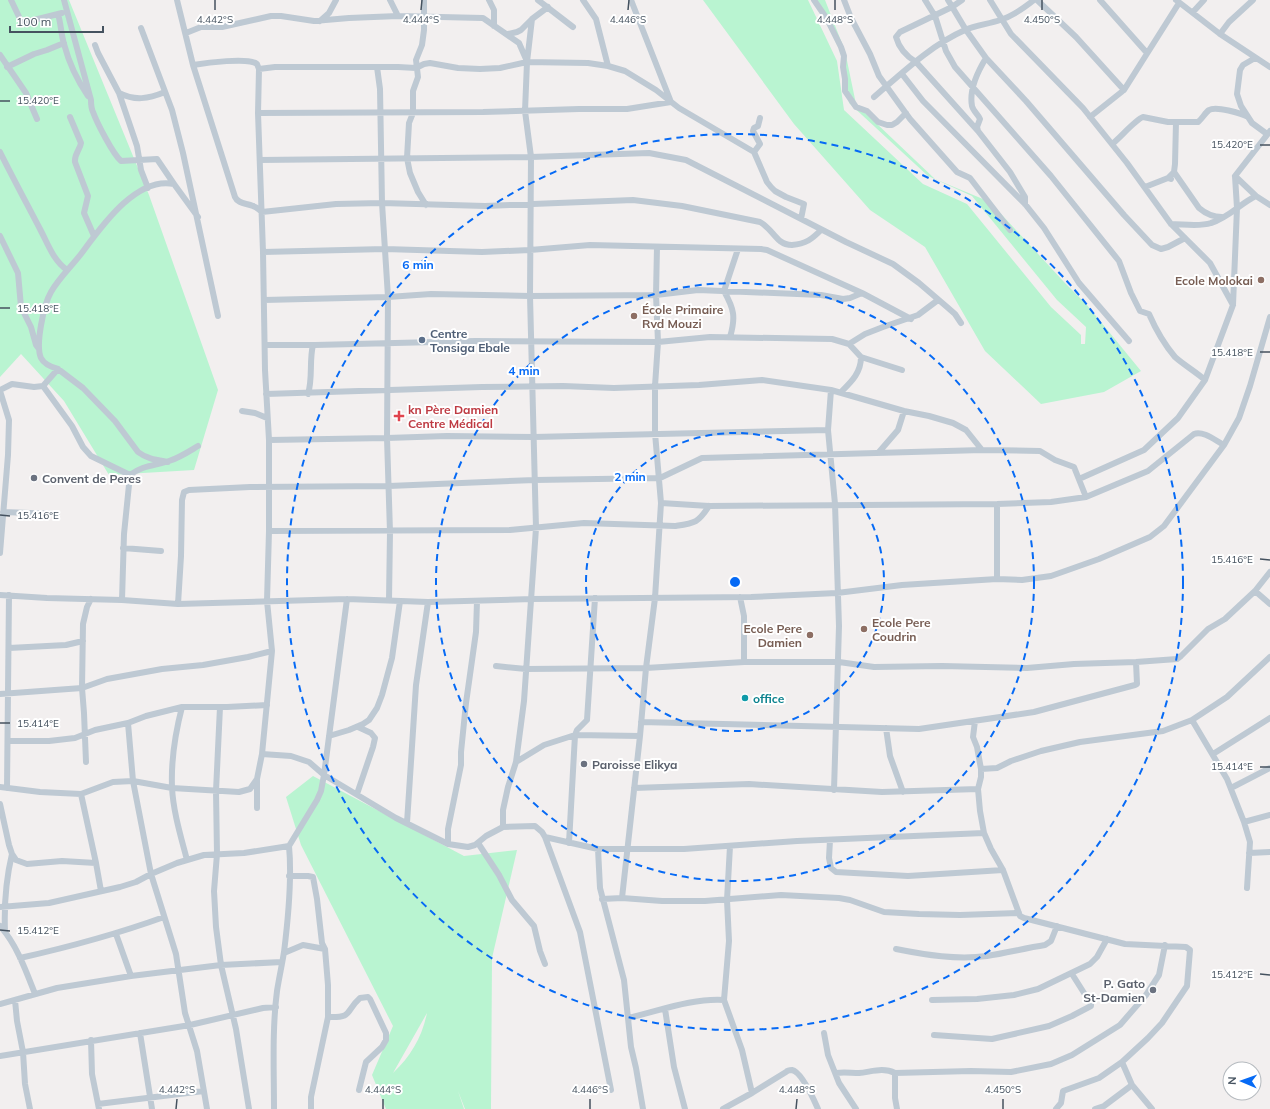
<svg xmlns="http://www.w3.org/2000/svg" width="1270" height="1109" viewBox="0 0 1270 1109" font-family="Mulish,sans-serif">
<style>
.green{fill:#b9f4d1;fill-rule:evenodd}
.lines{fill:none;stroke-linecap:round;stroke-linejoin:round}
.minor{stroke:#bec9d3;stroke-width:6}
.ticks{fill:none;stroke:#45525f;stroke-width:1.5}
.ring{fill:none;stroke:#066af5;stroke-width:2;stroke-dasharray:7 5}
.education-dot{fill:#8d6e63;stroke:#fff;stroke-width:1.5}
.service-dot{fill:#5c6f8a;stroke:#fff;stroke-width:1.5}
.health-dot{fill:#e0444e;stroke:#fff;stroke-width:1.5}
.worship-dot{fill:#6b7280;stroke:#fff;stroke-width:1.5}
.culture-dot{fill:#0f9aa8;stroke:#fff;stroke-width:1.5}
.labels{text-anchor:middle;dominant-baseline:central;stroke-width:4;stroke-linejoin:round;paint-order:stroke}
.education-label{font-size:12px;font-weight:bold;fill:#785e54;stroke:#fff;text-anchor:end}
.service-label{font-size:12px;font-weight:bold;fill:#4e5e75;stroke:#fff;text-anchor:start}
.health-label{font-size:12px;font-weight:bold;fill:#be3a42;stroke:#fff;text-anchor:start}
.worship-label{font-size:12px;font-weight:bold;fill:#5b616d;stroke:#fff;text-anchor:start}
.culture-label{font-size:12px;font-weight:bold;fill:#0d838f;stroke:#fff;text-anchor:start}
.ticks-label{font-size:10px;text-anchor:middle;fill:#45525f;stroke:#fff;stroke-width:4;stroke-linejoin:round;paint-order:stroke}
.centre{fill:#066af5;stroke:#fff;stroke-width:2}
.ring-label{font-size:12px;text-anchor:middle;font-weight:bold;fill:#066af5;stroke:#fff;stroke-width:4;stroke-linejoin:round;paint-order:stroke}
</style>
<rect width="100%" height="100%" fill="#f2efef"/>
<path class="green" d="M0,0H69L149,195L218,390L194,470L109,475L64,401L21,354L0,377Z
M703,0H808L837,61L844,110L923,184L967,204L1051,307L1081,335V344H1085L1086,327L1057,300L972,196L928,176L849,103L842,54L816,0H825L845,51L856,104L935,179L990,202L1064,282L1087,305L1141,371L1104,392L1041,404L985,351L925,247L870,210L794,124Z
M313,776L464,856L517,850L492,958L491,1109H465L458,1091L464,1109H386L372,1075L393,1026L301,845L286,797ZM427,1013C422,1037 411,1056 393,1073Z"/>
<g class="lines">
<path class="minor" d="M11,0L22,23L62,13
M64,0L91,100C91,104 91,108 93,112C97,123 113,154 121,161L157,159L174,184
M177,0L193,65L235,197C238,204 246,203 253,206C257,207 259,210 262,212L336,204L382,203L485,206L633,200L682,206L760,222C769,227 773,235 780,241C784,244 788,245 792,245C806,244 812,239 821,230
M390,0L398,16L483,18L519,43L526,59
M424,0V30L422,45L416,60L418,77L413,91V113L409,123L407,158L410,173L418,192L426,205
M489,0L494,10V26
M538,0L573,27
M583,0L596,19L608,66
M814,0L827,19L841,47L844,56L843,67L845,79V91L856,107L867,111L878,122L887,125H892L897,122L906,113
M844,0L851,18L870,54L879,76L910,119L957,172L970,178L1010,230
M925,0L935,16L946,51L955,67L1051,176L1119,261L1131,293L1140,311L1149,314C1156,330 1164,344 1175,357C1184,365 1196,372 1205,380
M948,0L966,30L986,58L1026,101L1124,215L1152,245L1161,249L1168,247L1185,238
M962,0L952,7L900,32L896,37C899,48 906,56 916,62L978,131
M990,0L1011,34L1083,108L1127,163L1171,224L1210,263L1233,305
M1037,0L1076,37L1124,90
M1100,0L1147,53
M1176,0L1220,34L1270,67
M1193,12L1204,0
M58,14C61,24 61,34 64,44C69,63 77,80 88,96
M320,21L329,13L336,0
M141,28L172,110L183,153L218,316
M186,33L201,27H222L271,16H281L314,21L349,18L398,16
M508,34L517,32L521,30L532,19L548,7
M1220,34L1229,22L1253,0
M95,45L98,53L119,93L137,146L141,170L148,188
M0,55L26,93L37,119
M986,58C978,71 969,90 972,106C973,111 978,114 980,119L977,127L978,131L1010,172L1025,197V204
M1255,58L1243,65L1240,70L1237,94L1241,106L1252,123L1267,134
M7,67L34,54L47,50L64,43
M377,67L380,89L382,203L388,297L387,438L390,532L389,600
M259,69L275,67H398L416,68L424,64L430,63L458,68L480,69L500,68L527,62L588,63L608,66L625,71L656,90L679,108L754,152L767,182L771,187L775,191L786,197L804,204L801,219
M902,74L923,101L1025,204L1044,228L1079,283L1129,341
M119,93C135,101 148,99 165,92
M874,97C902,73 931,45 965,30C976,25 989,24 1000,20C1013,16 1024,8 1034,0
M258,113L483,112L579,109H627L671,102L631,0
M70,117L81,143C80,150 74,154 75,162L88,196L84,213L94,236
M1090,117L1124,90L1179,3
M1112,144C1120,138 1135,120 1143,117L1168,122H1198C1202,119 1205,113 1209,110C1216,106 1241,113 1248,117
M0,152C13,178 27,204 40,229C48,244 53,260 67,270
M754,152L760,144L753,131L754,128L758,126L760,118
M260,160L531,157L649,153L686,160L846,242L893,264L919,283L947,307L955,314L961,323
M1174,172L1199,208C1206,214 1213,217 1222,217
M1235,176L1256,196L1270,205
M1168,178L1174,172L1175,164L1176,122
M1145,187L1168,178L1171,179
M1171,224C1183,224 1199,227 1211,223C1228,218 1241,203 1256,196
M0,236L18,273L21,307L31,327L36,345L39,349
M263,252L385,249L482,252L530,250L590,245L761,249L767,250L862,293L911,319
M264,300L388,297L431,294L530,296L656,295L698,290L821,295L843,299L850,298L862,293
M730,337C736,317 734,309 724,291L738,249
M849,344L865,334L883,327L918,315L938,300
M265,345H315L475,341L658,342L710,337L832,339L849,344L861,357L902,370
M58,369C51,367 44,364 41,358C35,345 44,304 51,292C59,278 71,267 81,254C101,227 136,176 174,184L198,217
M43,386L72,426L83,447L91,456L130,475L124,534L122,600
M0,390L12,384L34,387L43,386L58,369L83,388L115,421L138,452C147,459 157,460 168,462
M831,390L828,430L835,504L839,626L834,790
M0,391L9,420L8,455L0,553
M841,392C851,382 861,373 861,357
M266,394L482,387L563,386L614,388L699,385L762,380L831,390L904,411L929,416L953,423L966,430L982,450
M308,394C313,378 309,361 313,345
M242,411L255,413L267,418
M269,440L387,438L447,436L534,437L828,430
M879,452L898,430L904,411
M130,475C143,465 154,466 169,461C179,458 188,452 198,446
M1079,479L1144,450L1178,418L1205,380L1233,305L1237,208L1235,176L1270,131
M661,503L709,506L997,504L1051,502L1086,497L1148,471L1194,434C1203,430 1216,441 1224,445
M997,504V579
M3,512L57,514
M269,531L510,530L584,523L675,526C695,523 698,523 709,506
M123,548L161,551
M1255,591L1270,604
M0,595L47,598L122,600L178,604L347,599L428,602L532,599L751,597L837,593L902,585L997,579L1022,580L1051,576L1099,559L1150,537L1164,526L1224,445L1239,418L1250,386L1270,317
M740,597L744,616V662
M178,604L181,556L182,500L184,492L189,490L250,487L389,486L535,480L660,478L702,458L982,450L1040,451L1055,460L1074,467L1086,497
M9,648L66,645L83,641
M496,666L526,669L646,668L744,662H839L874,667L942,666L1027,668L1074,664L1136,662L1177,659L1181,656L1208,629L1225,619L1255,591L1270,572
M0,694L82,688L107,679L162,669L203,665L248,657L272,651
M182,707C175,734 171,760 172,787C173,811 181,837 187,860
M220,707L216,791L217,854L214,891L216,927L221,965L236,1029L249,1109
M1192,720L1227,779L1244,822L1250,842L1247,888
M975,721L973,737L977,747L981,769V777L978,789L980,811L984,833L991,849L1003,870L1020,916L1024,918L1125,944L1186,947L1190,950L1187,986L1162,1023L1148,1038L1122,1062L1099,1078L1063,1091L1061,1103L1056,1109
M641,722L919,729L1034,712L1135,685L1137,684L1136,662
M128,723L133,781L151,874L176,954L185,1013L197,1051L207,1109
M886,728L890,756L903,792
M329,736L349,730L363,724L369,720L377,708L382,695L392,658L400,601
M9,741H49L75,738L95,730L128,723L146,716L182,707H227L267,705
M262,754L291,756L309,762L324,775L396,818L448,844L468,847L475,845L486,836L503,827V810L508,787L516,762L524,701L536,528L530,296L531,157L525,111L527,62L532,19
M1213,754L1270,718
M86,762L84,713L82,688L83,624L87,607L91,599
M516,762L544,745L575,735L640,736
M981,769L997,768L1011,761L1041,751L1080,742L1163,731L1192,720L1227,697L1270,657
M257,779V808
M0,787L40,792L81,794L113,782L133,781L172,788L239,792L250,789L257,779L262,754L272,651L267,601L269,531V440L265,370L263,252L258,113L259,69L257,64C249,57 205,63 193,65
M7,788L9,595
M634,788L749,784L882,792L978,789
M1231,788L1270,768
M81,794L96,863
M357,794L373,747L375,738L371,733L358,727
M0,804L9,845L12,854L16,860L27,864L62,861L96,863L101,891
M1244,822L1270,815
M407,823L416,685L428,602
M503,827L535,826L542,832L545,837L598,849H684L797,841L984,833
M545,837L580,932L611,1090
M830,840L829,858L831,868L836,872L908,876L1003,870
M478,843L499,875L512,900L534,926L540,951L545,964
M569,843L575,735L577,730L587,720L595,598
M448,844V829L461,765V752L466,703L476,632L477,601
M289,846L317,800L321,791L324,775L347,599
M730,846L727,900L729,941L724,1000L742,1050L752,1093
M598,849L600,888L624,980L631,1047L636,1068L643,1109
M1249,853L1270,852
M289,876H308L313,877L317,899L322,943L325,949
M622,898L640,736L646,668L655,598L661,503L655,433V386L658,342L656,295L657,247
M602,899L622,898L662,901H705L781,895L839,898L850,900L884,912L919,914L960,915L1019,913
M0,907L49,903L120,887L136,882L151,874L177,863L204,855L244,853L289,846C292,877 288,920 284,952C282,965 279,978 277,991C272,1029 274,1070 274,1109
M0,926C17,945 26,971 35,994
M5,932C4,906 6,879 12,854
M116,934L131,976
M896,949C926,955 957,960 987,956C1006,953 1026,948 1045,945L1051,941L1057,926
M284,953L303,945L325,949L328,985V1017C354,1018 345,1011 360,998L368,997L370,999L386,1033V1040L382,1047L366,1062L359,1090
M20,958C69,947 117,934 164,917
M15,1000L17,1021L23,1052L25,1084L30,1109
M932,1000L977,999L1014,995L1038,989L1090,964L1097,957L1107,939
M0,1004L57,988L131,976L221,965L282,962
M665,1009L674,1067L685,1109
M628,1018C659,1011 692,998 724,1000
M140,1033L152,1109
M824,1033L828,1055L839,1083L856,1109
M934,1035L992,1039L1049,1026L1072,1016L1091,1006V1004L1072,974
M91,1040L92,1074L99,1109
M0,1056L190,1025L263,1008L276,1007
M1122,1062L1132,1085L1152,1109
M836,1073C844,1072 851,1073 859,1073C871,1072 883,1067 895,1073V1098L897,1109
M895,1073L971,1071L1011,1072L1051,1064L1072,1055L1120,1025L1146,995L1159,975L1165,945
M98,1104L204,1091
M311,1109V1097L328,1017
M723,1109L752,1093L786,1072C787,1071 790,1070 792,1070C802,1072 814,1100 818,1109
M1095,1109L1104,1106L1132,1085"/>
</g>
<path class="ticks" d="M215,10V0M421,10L422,0M628,10L629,0M835,10V0M1042,10V0M0,101H10M1260,145H1270M0,308H10M1260,352H1270M0,515L10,516M1260,559L1270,560M0,723H10M1260,767H1270M0,930L10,931M1260,974L1270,975M176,1109L177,1099M383,1109V1099M590,1109V1099M796,1109L797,1099M1003,1109V1099"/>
<g class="ring">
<circle cx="735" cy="582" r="149"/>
<circle cx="735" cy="582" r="299"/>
<circle cx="735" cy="582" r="448"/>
</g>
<g class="education-dot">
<circle cx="1261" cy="280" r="4"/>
<circle cx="634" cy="316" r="4"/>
<circle cx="864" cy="629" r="4"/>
<circle cx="810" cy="635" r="4"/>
</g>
<circle class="service-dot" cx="422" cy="340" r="4"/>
<path class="health-dot" d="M397 410h4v4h4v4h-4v4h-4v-4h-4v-4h4z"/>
<g class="worship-dot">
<circle cx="34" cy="478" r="4"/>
<circle cx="584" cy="764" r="4"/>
<circle cx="1153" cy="990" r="4"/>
</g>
<circle class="culture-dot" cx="745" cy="698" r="4"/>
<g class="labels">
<g class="education-label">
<text x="1253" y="280">Ecole Molokai</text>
<text x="642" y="309" text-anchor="start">École Primaire<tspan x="642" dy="14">Rvd Mouzi</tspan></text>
<text x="872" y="622" text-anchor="start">Ecole Pere<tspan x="872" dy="14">Coudrin</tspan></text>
<text x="802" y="628">Ecole Pere<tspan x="802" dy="14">Damien</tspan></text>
</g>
<g class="service-label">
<text x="430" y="333">Centre<tspan x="430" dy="14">Tonsiga Ebale</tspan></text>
</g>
<g class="health-label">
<text x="408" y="409">kn Père Damien<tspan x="408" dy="14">Centre Médical</tspan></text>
</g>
<g class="worship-label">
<text x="42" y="478">Convent de Peres</text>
<text x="592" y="764">Paroisse Elikya</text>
<text x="1145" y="983" text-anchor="end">P. Gato<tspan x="1145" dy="14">St-Damien</tspan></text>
</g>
<g class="culture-label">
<text x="753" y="698">office</text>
</g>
</g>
<g class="ticks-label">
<text x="215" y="23">4.442°S</text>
<text x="421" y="23">4.444°S</text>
<text x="628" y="23">4.446°S</text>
<text x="835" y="23">4.448°S</text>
<text x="1042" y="23">4.450°S</text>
<text x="38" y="104">15.420°E</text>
<text x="1232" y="148">15.420°E</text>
<text x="38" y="312">15.418°E</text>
<text x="1232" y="356">15.418°E</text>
<text x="38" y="519">15.416°E</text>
<text x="1232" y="563">15.416°E</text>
<text x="38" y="727">15.414°E</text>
<text x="1232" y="770">15.414°E</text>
<text x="38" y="934">15.412°E</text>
<text x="1232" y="978">15.412°E</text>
<text x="177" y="1093">4.442°S</text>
<text x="383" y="1093">4.444°S</text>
<text x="590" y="1093">4.446°S</text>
<text x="797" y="1093">4.448°S</text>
<text x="1003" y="1093">4.450°S</text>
</g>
<circle cx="735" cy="582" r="6" class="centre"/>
<g class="ring-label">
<text x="418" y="269">6 min</text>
<text x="524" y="375">4 min</text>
<text x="630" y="481">2 min</text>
</g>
<g transform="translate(1242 1081) rotate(272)"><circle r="19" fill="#ffffff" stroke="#b5babf"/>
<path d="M0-3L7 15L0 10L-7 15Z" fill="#066af5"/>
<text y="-6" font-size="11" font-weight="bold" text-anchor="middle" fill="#45525f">N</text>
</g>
<path d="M10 26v6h93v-6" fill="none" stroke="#45525f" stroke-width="2"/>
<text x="16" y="26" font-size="12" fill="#45525f" stroke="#ffffff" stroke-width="3" paint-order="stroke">100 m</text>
</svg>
